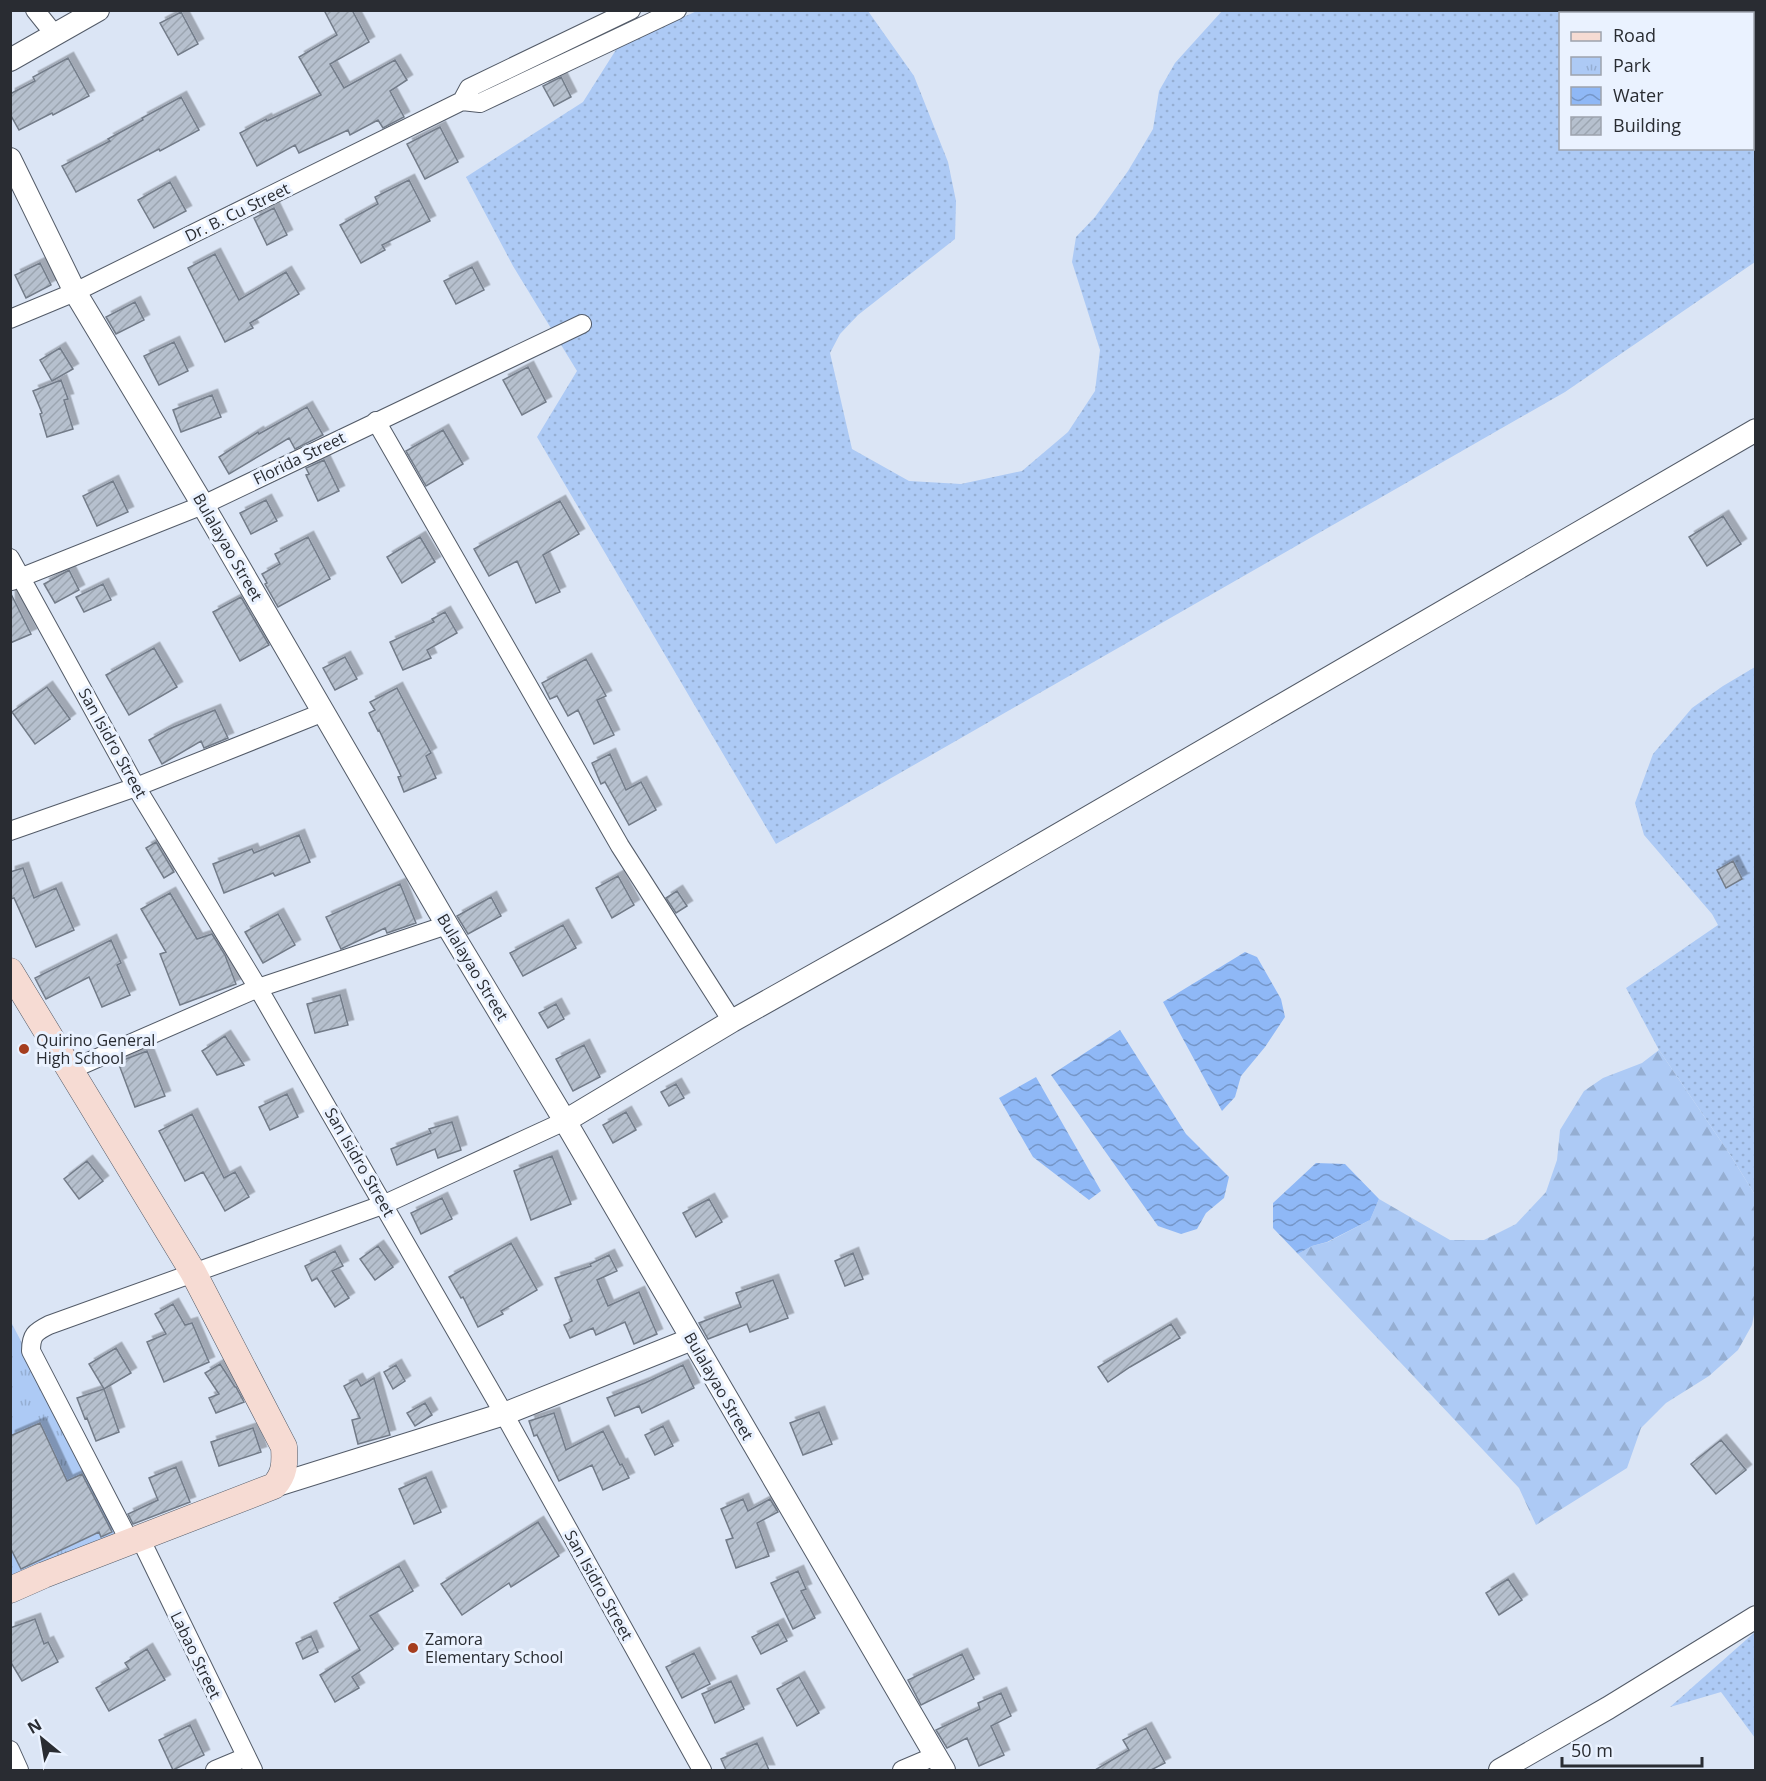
<svg xmlns="http://www.w3.org/2000/svg" width="1766" height="1781" viewBox="0 0 1766 1781" font-family="'Open Sans',sans-serif">
<style>
.grass{fill:url(#grass-dots);fill-rule:evenodd}
.forest{fill:url(#forest-firs)}
.park{fill:url(#park-tufts)}
.water{fill:url(#water-waves)}
.building{fill:url(#building-hatch);stroke:#737c89;stroke-width:1.5;filter:url(#shadow)}
.lines{fill:none;stroke-linecap:round;stroke-linejoin:round}
.minor-casing{stroke:#535b68;stroke-width:20}
.tertiary-casing{stroke:#535b68;stroke-width:24}
.secondary-casing{stroke:#535b68;stroke-width:27}
.minor{stroke:#fff;stroke-width:18}
.tertiary{stroke:#fff;stroke-width:22}
.secondary{stroke:#f6dbd3;stroke-width:26}
.poi-dot{fill:#a53d1e;stroke:#eaf2ff;stroke-width:2}
.labels{text-anchor:middle;dominant-baseline:central;stroke-width:6;stroke-linejoin:round;paint-order:stroke}
.street-label{font-size:16px;fill:#292c32;stroke:#eaf2ff}
.poi-label{font-size:16px;fill:#292c32;stroke:#eaf2ff;text-anchor:start}
</style>
<defs>
<pattern id="grass-dots" width="8" height="8" patternUnits="userSpaceOnUse" patternTransform="scale(1.5)"><rect width="8" height="8" fill="#adcaf5"/><path d="M2 2h.1M6 6h.1" fill="none" stroke="#95aed2" stroke-width="1.8" stroke-linecap="round"/></pattern>
<pattern id="forest-firs" width="22" height="20" patternUnits="userSpaceOnUse" patternTransform="scale(1.5)"><rect width="22" height="20" fill="#adcaf5"/><path d="M5 1l3.5 6h-7zM16 11l3.5 6h-7z" fill="#95aed2"/></pattern>
<pattern id="park-tufts" width="24" height="20" patternUnits="userSpaceOnUse" patternTransform="scale(1.5)"><rect width="24" height="20" fill="#adcaf5"/><path d="M3 7l-1-3M5 7V3M7 7l1-3M15 17l-1-3M17 17v-4M19 17l1-3" fill="none" stroke="#95aed2"/></pattern>
<pattern id="water-waves" width="16" height="10" patternUnits="userSpaceOnUse" patternTransform="scale(1.5)"><rect width="16" height="10" fill="#8fb8f6"/><path d="M0 5q4-4 8 0t8 0" fill="none" stroke="#7596c8"/></pattern>
<pattern id="building-hatch" width="6" height="6" patternUnits="userSpaceOnUse" patternTransform="scale(1.5)"><rect width="6" height="6" fill="#b6c0ce"/><path d="M-1 1l2-2M0 6l6-6M5 7l2-2" fill="none" stroke="#9ca5b1"/></pattern>
<filter id="shadow"><feDropShadow dx="5.5" dy="-5.5" stdDeviation="0" flood-color="#0004"/></filter>
</defs>
<rect width="100%" height="100%" fill="#dbe5f5"/>
<path class="grass" d="M697,11H868L914,76L948,162L956,201L955,239L858,315L840,334L830,353L852,449L909,481L961,484L1022,471L1068,432L1095,391L1100,350L1072,262L1076,237L1095,217L1128,171L1153,129L1159,91L1175,63L1222,11H1755V262L1565,392L776,844L537,437L577,371L513,266L466,177L583,102L619,45ZM1560,14H1752V148H1560Z
M1755,667V1195L1731,1156L1659,1050L1626,988L1718,925L1712,914L1644,835L1635,803L1653,754L1692,708L1723,686Z
M1755,1632V1738L1721,1692L1670,1707Z"/>
<path class="forest" d="M1659,1050L1731,1156L1755,1195V1309L1752,1325L1738,1350L1709,1376L1666,1403L1641,1428L1627,1468L1536,1525L1519,1488L1298,1254L1312,1246L1328,1242L1370,1220L1379,1199L1450,1240H1484L1516,1224L1546,1192L1557,1160L1560,1130L1584,1091L1603,1078L1642,1063Z"/>
<path class="park" d="M10,1320L125,1541L10,1594Z"/>
<path class="water" d="M1245,952L1257,957L1281,999L1285,1017L1265,1047L1241,1076L1235,1097L1222,1111L1163,1002Z
M1120,1030L1186,1134L1229,1177L1224,1198L1206,1213L1197,1229L1181,1234L1158,1226L1051,1075Z
M1036,1077L1101,1191L1089,1200L1033,1157L999,1098Z
M1316,1163L1345,1164L1379,1199L1370,1220L1327,1242L1312,1246L1298,1254L1273,1228V1203Z"/>
<path class="building" d="M324,10H352L369,42L330,64L344,88L395,60L407,80L390,91L404,117L383,128L378,120L350,135L348,130L299,153L295,145L257,166L240,133L266,119L267,121L321,95L299,57L337,35Z
M181,12L198,44L178,55L160,23Z
M68,58L89,96L53,115L52,113L19,130L10,114V94L35,81L33,77Z
M561,77L571,97L554,106L543,86Z
M181,97L199,130L160,151L159,149L76,192L62,166L110,141L108,139L143,120L142,118Z
M440,127L458,162L425,179L407,144Z
M409,180L430,221L382,245L385,250L361,263L340,225L378,204L375,197Z
M170,182L186,211L154,228L138,200Z
M274,208L287,235L267,245L254,218Z
M215,254L239,300L286,272L299,294L250,323L253,328L225,342L188,268Z
M40,263L51,285L26,298L15,275Z
M472,267L484,290L456,304L444,281Z
M135,302L144,320L116,334L106,317Z
M174,342L188,371L159,385L144,356Z
M60,348L73,369L52,381L40,360Z
M528,367L546,402L522,415L503,380Z
M61,380L68,399L64,400L73,429L47,437L40,414L42,413L33,391Z
M212,395L221,417L181,432L173,410Z
M307,407L323,435L295,449L289,438L229,474L219,457L258,432L259,434Z
M443,430L463,464L426,486L406,451Z
M324,460L339,491L318,501L306,475L309,474L306,468Z
M113,481L128,512L97,526L83,496Z
M266,500L277,521L251,534L240,513Z
M560,501L579,534L543,555L560,592L536,603L517,561L489,576L474,549Z
M1723,516L1741,544L1707,566L1689,537Z
M308,537L330,579L278,607L265,584L267,583L262,574L280,564L275,554Z
M420,537L435,562L402,583L387,557Z
M69,570L79,590L55,603L44,584Z
M103,584L111,600L84,612L76,597Z
M10,592L31,634L10,643Z
M241,597L269,645L240,661L213,612Z
M445,612L457,633L427,650L431,658L403,670L390,642L434,622L432,619Z
M154,648L177,687L129,715L106,675Z
M345,657L357,679L335,690L323,668Z
M586,659L606,696L597,700L614,735L594,744L578,710L568,716L557,696L550,699L542,683Z
M47,687L70,719L35,744L12,712Z
M397,688L431,753L426,756L436,778L404,792L398,777L401,776L379,730L378,731L369,713L375,710L370,702Z
M215,710L228,738L204,748L201,741L162,764L149,740L169,729Z
M610,754L626,790L641,782L656,810L629,825L605,782L601,784L592,763Z
M299,835L310,862L275,876L273,873L224,893L213,864L252,849L254,853Z
M156,842L174,872L164,878L146,848Z
M1733,861L1742,879L1726,888L1717,870Z
M23,868L34,898L56,888L74,930L36,947L14,898L10,899V872Z
M618,876L634,905L612,918L596,888Z
M400,884L416,923L387,933L385,928L341,949L326,917Z
M677,891L687,906L676,913L666,898Z
M170,893L197,939L212,934L225,955L236,984L180,1005L160,954L166,952L141,909Z
M491,897L501,916L468,934L457,916Z
M278,914L295,945L263,963L245,932Z
M563,925L576,948L523,976L510,953Z
M111,940L121,963L117,965L130,995L102,1007L89,977L46,999L35,978Z
M340,995L348,1025L315,1033L307,1004Z
M556,1004L564,1019L548,1028L539,1013Z
M225,1036L244,1065L217,1075L202,1051Z
M584,1045L600,1077L573,1091L556,1059Z
M147,1051L165,1096L135,1107L118,1062Z
M676,1084L684,1098L669,1106L661,1092Z
M287,1094L298,1117L270,1130L259,1107Z
M626,1112L636,1130L613,1143L603,1125Z
M192,1114L224,1178L235,1172L249,1197L225,1211L203,1172L185,1181L159,1131Z
M452,1122L461,1150L438,1158L435,1149L397,1165L391,1149L431,1133L429,1129Z
M552,1156L571,1204L531,1220L514,1171Z
M87,1161L103,1181L79,1199L64,1179Z
M442,1198L452,1219L421,1234L411,1213Z
M709,1199L722,1222L696,1237L683,1213Z
M511,1243L537,1290L501,1311L503,1314L478,1327L463,1297L461,1298L449,1277Z
M378,1246L393,1267L375,1280L360,1259Z
M335,1251L343,1266L332,1271L349,1298L335,1307L317,1278L312,1281L305,1266Z
M853,1253L863,1279L845,1286L835,1261Z
M609,1255L617,1271L597,1280L608,1306L639,1292L657,1334L634,1344L625,1322L596,1335L593,1328L570,1338L564,1325L572,1321L555,1278L591,1266L590,1264Z
M773,1280L788,1318L750,1332L747,1324L708,1339L699,1323L741,1307L736,1293Z
M173,1304L185,1325L192,1323L209,1362L164,1382L147,1342L166,1334L155,1314Z
M1171,1324L1180,1338L1130,1367L1108,1382L1098,1367Z
M116,1348L131,1373L104,1389L89,1364Z
M220,1364L235,1387H236L244,1402L216,1413L209,1398L219,1394L205,1373Z
M396,1365L405,1381L393,1389L384,1372Z
M683,1365L694,1388L642,1413L639,1406L615,1416L607,1398L645,1383Z
M374,1378L390,1435L358,1444L352,1420L360,1418L344,1386L357,1379L361,1386Z
M104,1389L119,1432L96,1441L87,1418L85,1419L77,1398Z
M425,1403L432,1415L415,1426L407,1413Z
M819,1412L832,1444L803,1455L790,1423Z
M554,1413L566,1450L603,1431L620,1465L622,1464L629,1478L603,1490L592,1465L559,1481L537,1435L534,1436L529,1421Z
M40,1423L67,1481L82,1474L112,1532L101,1537L99,1532L21,1569L10,1547V1436Z
M663,1426L673,1446L655,1455L645,1435Z
M253,1428L261,1452L219,1466L211,1442Z
M1721,1440L1746,1470L1716,1494L1691,1464Z
M176,1467L190,1502L133,1524L128,1514L158,1500L149,1478Z
M426,1477L441,1512L414,1524L399,1489Z
M743,1499L748,1511L770,1499L778,1512L757,1523L769,1556L736,1568L726,1540L733,1538L721,1509Z
M538,1522L559,1556L511,1587L509,1583L462,1615L441,1584Z
M399,1566L413,1591L370,1616L393,1649L352,1677L359,1688L335,1702L320,1675L360,1650L334,1603Z
M798,1571L806,1589L801,1591L815,1618L793,1629L771,1583Z
M1508,1579L1522,1600L1499,1615L1486,1593Z
M35,1619L44,1644L48,1642L58,1662L22,1681L10,1661V1628Z
M778,1624L787,1641L761,1654L752,1637Z
M311,1636L318,1652L303,1659L296,1643Z
M147,1649L165,1680L109,1711L96,1688L129,1669L125,1663Z
M694,1653L710,1684L682,1698L666,1667Z
M962,1654L974,1679L921,1705L908,1680Z
M799,1677L819,1713L797,1726L777,1689Z
M731,1681L744,1709L715,1723L702,1694Z
M1001,1693L1011,1716L991,1726L1004,1755L979,1766L967,1738L947,1748L936,1730L980,1709L978,1703Z
M190,1725L204,1755L173,1770L159,1740Z
M1146,1728L1165,1763L1151,1770H1095L1129,1750L1123,1740Z
M757,1743L769,1770H726L721,1759Z"/>
<g class="lines">
<defs>
<path id="minor" d="M35,10L55,35
M462,101L480,103L677,10
M10,319L75,292L462,101L469,88L631,10
M376,421L620,846L732,1021
M10,558L136,787L258,988L504,1414L702,1770
M12,581L203,505L582,324
M10,831L136,787L324,712
M70,1070L258,988L447,925
M140,1538L253,1770
M130,1542L31,1351C31,1335 35,1332 49,1325L385,1204L565,1121
M10,1750L19,1770
M215,1770L246,1757
M902,1770L935,1756"/>
<path id="tertiary" d="M10,60L98,10
M10,159L75,292L203,505L447,925L565,1121L944,1770
M565,1121L732,1021L894,930L1756,430
M274,1486L504,1414L692,1339
M1500,1770L1608,1708L1756,1617"/>
<path id="secondary" d="M10,971L193,1272L284,1447C285,1463 285,1474 274,1486L44,1575L10,1590"/>
</defs>
<use href="#minor" class="minor-casing"/>
<use href="#tertiary" class="tertiary-casing"/>
<use href="#secondary" class="secondary-casing"/>
<use href="#minor" class="minor"/>
<use href="#tertiary" class="tertiary"/>
<use href="#secondary" class="secondary"/>
</g>
<g class="poi-dot">
<circle cx="24" cy="1049" r="6"/>
<circle cx="413" cy="1648" r="6"/>
</g>
<g class="labels">
<g class="street-label">
<text transform="translate(237 212) rotate(-26)">Dr. B. Cu Street</text>
<text transform="translate(299 458) rotate(-26)">Florida Street</text>
<text transform="translate(228 547) rotate(60)">Bulalayao Street</text>
<text transform="translate(113 743) rotate(61)">San Isidro Street</text>
<text transform="translate(473 967) rotate(59)">Bulalayao Street</text>
<text transform="translate(360 1162) rotate(60)">San Isidro Street</text>
<text transform="translate(719 1386) rotate(60)">Bulalayao Street</text>
<text transform="translate(599 1585) rotate(61)">San Isidro Street</text>
<text transform="translate(196 1655) rotate(64)">Labao Street</text>
</g>
<g class="poi-label">
<text x="36" y="1040">Quirino General<tspan x="36" dy="18">High School</tspan></text>
<text x="425" y="1639">Zamora<tspan x="425" dy="18">Elementary School</tspan></text>
</g>
</g>
<rect width="1766" height="1781" fill="none" stroke="#292c32" stroke-width="24"/>
<rect x="1559" y="12" width="195" height="138" fill="#eaf2ff" stroke="#9da3ad" stroke-width="1.5"/>
<rect x="1571" y="32" width="30" height="9" fill="#f6dbd3" stroke="#9da3ad" stroke-width="1.5"/>
<text x="1613" y="42" font-size="18" fill="#292c32">Road</text>
<rect x="1571" y="57" width="30" height="18" fill="url(#park-tufts)" stroke="#9da3ad" stroke-width="1.5"/>
<text x="1613" y="72" font-size="18" fill="#292c32">Park</text>
<rect x="1571" y="87" width="30" height="18" fill="url(#water-waves)" stroke="#9da3ad" stroke-width="1.5"/>
<text x="1613" y="102" font-size="18" fill="#292c32">Water</text>
<rect x="1571" y="117" width="30" height="18" fill="url(#building-hatch)" stroke="#9da3ad" stroke-width="1.5"/>
<text x="1613" y="132" font-size="18" fill="#292c32">Building</text>
<g transform="translate(42 1739) rotate(330)" stroke="#eaf2ff" stroke-width="4.5" paint-order="stroke">
<path d="M0-4.5L10 22L0 15L-10 22Z" fill="#292c32"/>
<text y="-9" font-size="16" font-weight="bold" text-anchor="middle" fill="#292c32">N</text>
</g>
<path d="M1562 1757v9h140v-9" fill="none" stroke="#292c32" stroke-width="3"/>
<text x="1571" y="1757" font-size="18" fill="#292c32" stroke="#eaf2ff" stroke-width="4.5" paint-order="stroke">50 m</text>
</svg>
